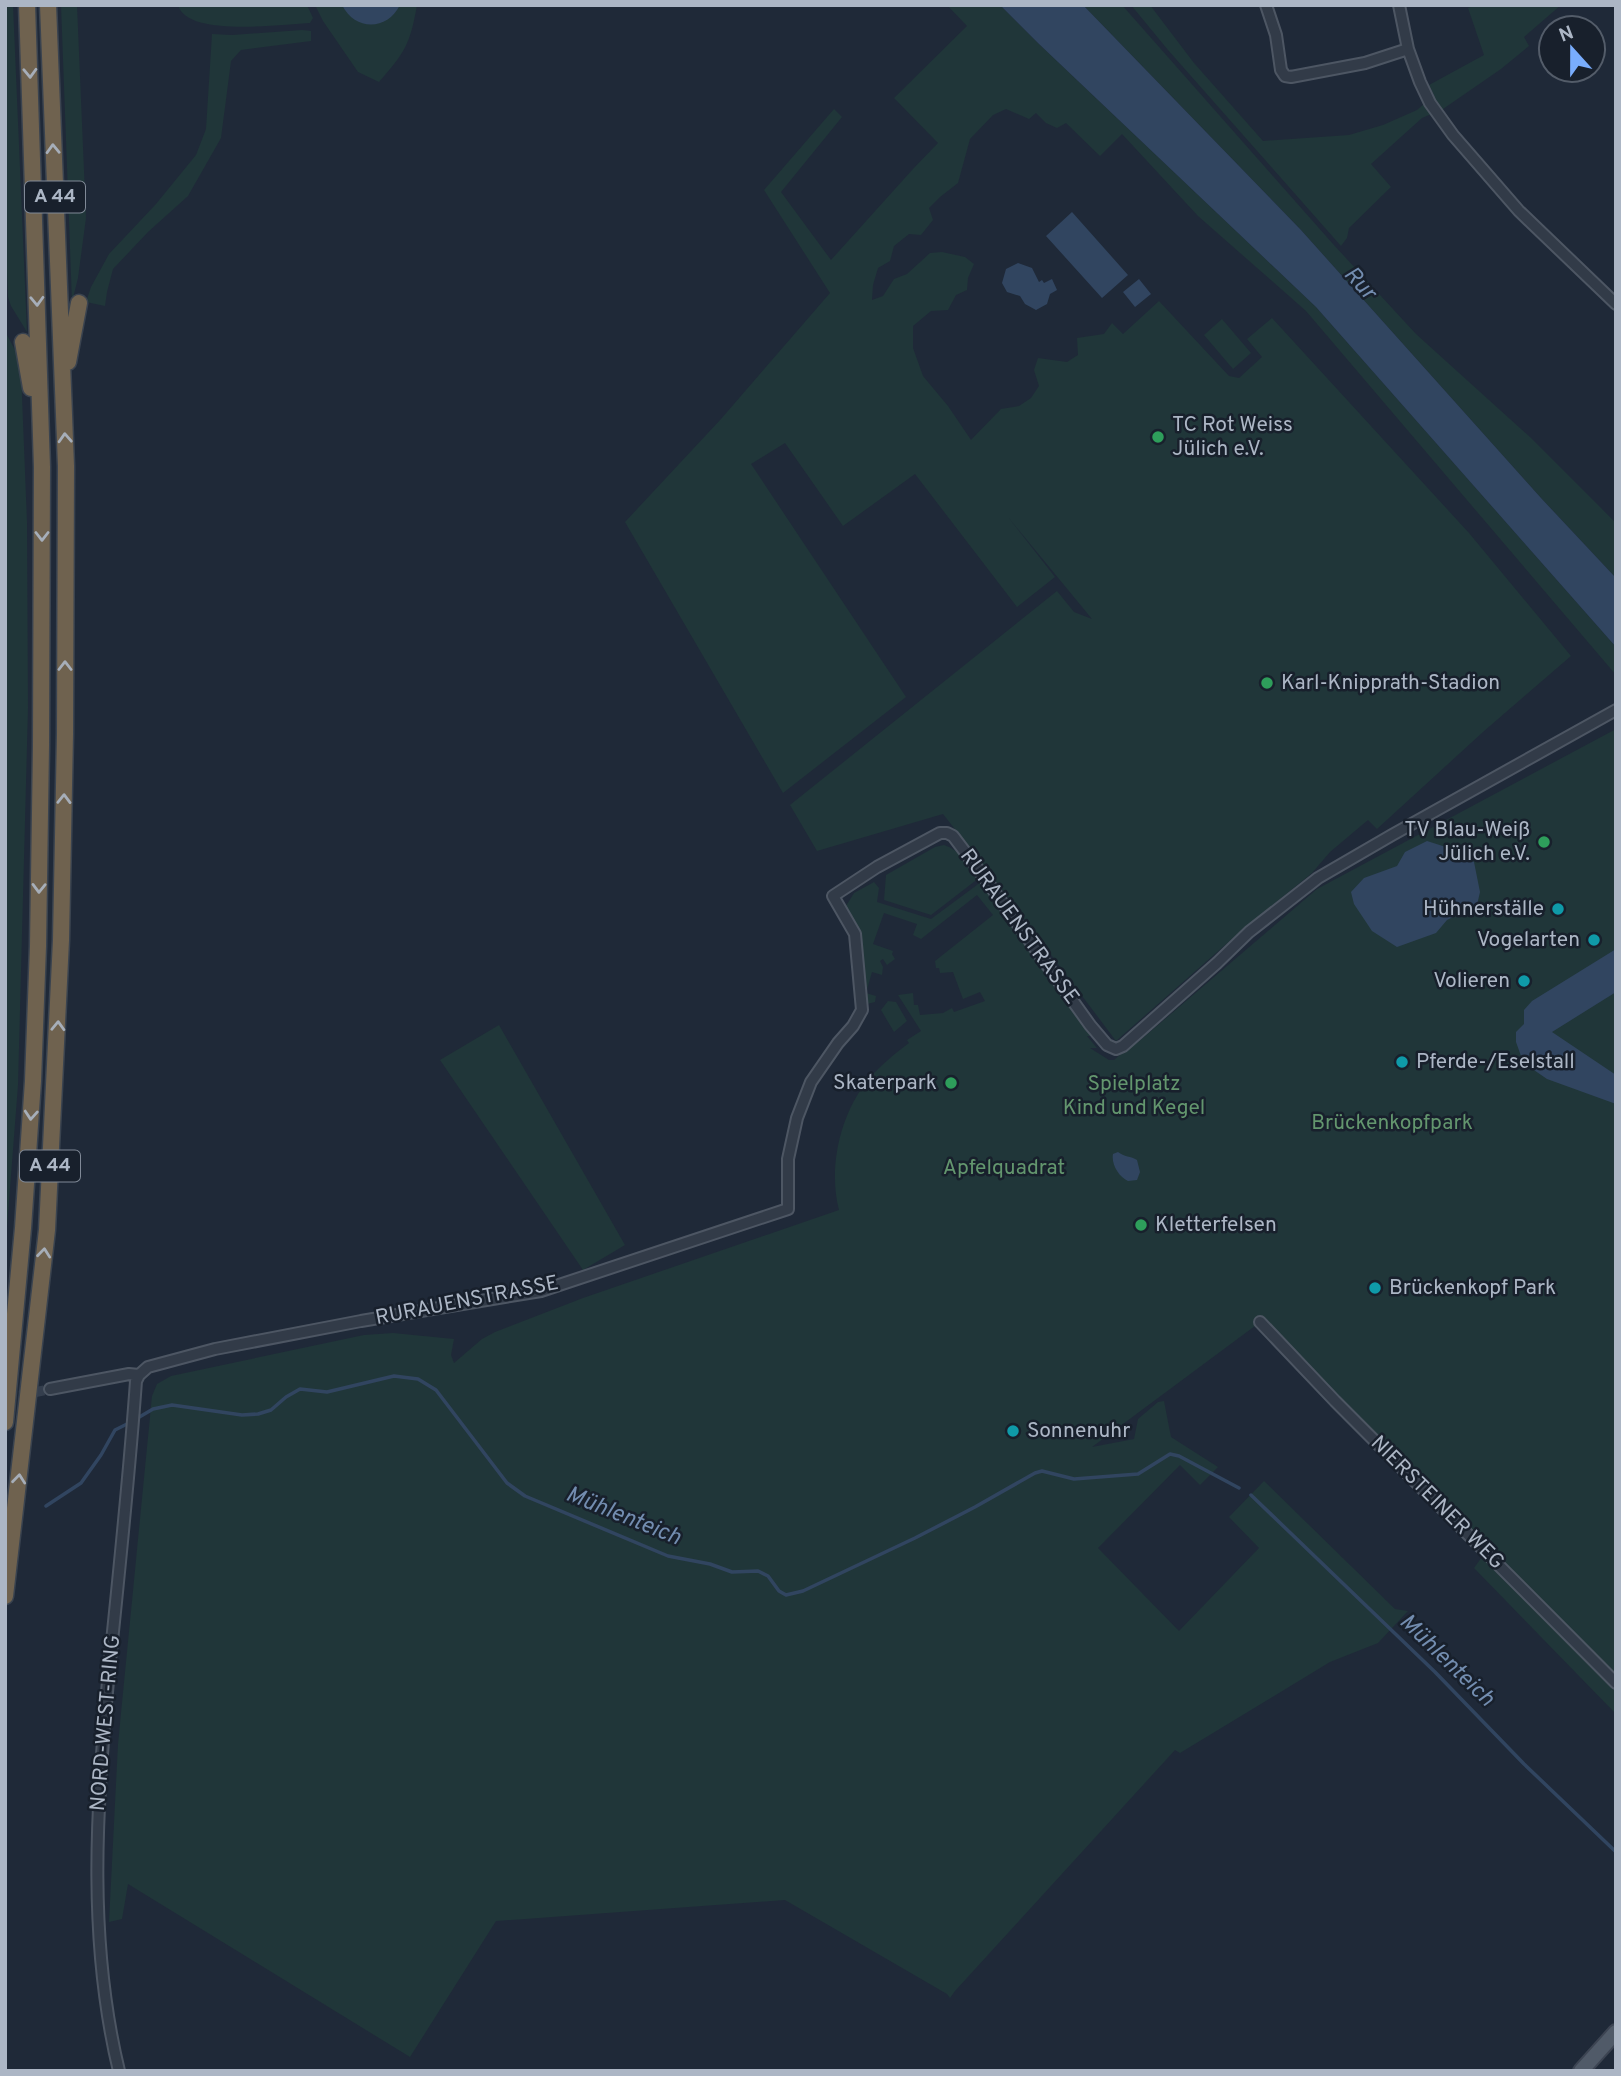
<svg xmlns="http://www.w3.org/2000/svg" width="1621" height="2076" viewBox="0 0 1621 2076" font-family="Overpass,sans-serif">
<style>
.green{fill:#203639}
.water{fill:#314560}
.lines{fill:none;stroke-linecap:round;stroke-linejoin:round}
.stream{stroke:#314560;stroke-width:3.5}
.minor-tunnel{stroke:#343e4d;stroke-width:10;stroke-dasharray:10 5;stroke-linecap:butt}
.minor-casing{stroke:#4d5663;stroke-width:14}
.major-casing{stroke:#3c4452;stroke-width:18}
.highway-casing{stroke:#3a434f;stroke-width:19}
.minor{stroke:#323b48;stroke-width:10}
.major{stroke:#505a68;stroke-width:14}
.highway{stroke:#6f624f;stroke-width:16}
.oneway{stroke:#a6aeb9}
.leisure-dot{fill:#2e9e5b;stroke:#18202c;stroke-width:2.5}
.culture-dot{fill:#0f9aa8;stroke:#18202c;stroke-width:2.5}
.labels{text-anchor:middle;dominant-baseline:central;stroke-width:5;stroke-linejoin:round;paint-order:stroke}
.shield{fill:#18202c;stroke:#808997;stroke-width:2}
.shield-label{font-size:19px;font-weight:bold;fill:#acb6c5}
.poi-label{font-size:21px;fill:#acb6c5;stroke:#18202c;text-anchor:start}
.street-label{font-size:21px;fill:#acb6c5;stroke:#18202c}
.park-label{font-size:21px;fill:#63966e;stroke:#18202c}
.water-label{font-size:23px;font-style:italic;fill:#738db0;stroke:#18202c}
</style>
<rect width="100%" height="100%" fill="#1f2938"/>
<path class="green" d="M5,5H13L27,332L11,306L8,297L5,224Z
M61,5H77L86,218L78,278L72,302Z
M178,5H307L313,18L310,23C283,24 187,38 178,5Z
M315,5H417C410,45 405,52 379,82L358,72L323,21Z
M947,5H1000L1039,44L1316,307L1616,647V675L1306,311L1198,216L1122,134L1100,156L1066,123L1057,128L1046,123L1036,113L1029,119L1006,109L993,115L970,139L958,183L940,197L929,208L933,220L921,235L909,234L894,246L890,261L878,268L873,285L872,300L883,296L894,279L907,274L930,253L942,252L965,257L974,264L968,278L967,290L956,295L948,310L931,311L913,326V348L923,376L948,406L971,440L1001,409L1019,406L1031,398L1039,386L1034,370L1038,358L1067,362L1078,355L1077,338L1104,334L1112,323L1123,334L1159,301L1229,376L1239,378L1262,357L1247,339L1272,318L1469,533L1571,656L1483,732L1377,829L1368,820L1330,852L1312,873L1241,931L1116,1041L991,875L943,814L817,851L790,805L1057,591L1074,612L1092,619L1008,517L1055,577L1017,607L915,474L843,526L785,443L751,464L906,697L783,793L625,522L721,419L830,293L764,190L834,109L842,117L781,192L831,260L913,169L938,143L894,98L967,26Z
M1083,5H1122L1333,244L1416,334L1530,437L1616,523V578L1541,498L1301,230Z
M1131,5H1150L1194,63L1263,141L1349,135L1383,125L1417,110L1434,95L1429,85L1484,55L1468,8L1475,5H1561L1524,37L1529,46L1501,69L1443,109L1422,118L1371,164L1391,187L1349,228L1347,238L1341,246L1168,50Z
M302,30L311,31V41L241,50L231,61L221,138L188,196L148,232L113,269L107,292L105,306L86,302L91,287L109,254L156,204L196,155L206,129L212,34L232,35Z
M1222,319L1251,353L1233,369L1204,335Z
M5,331L18,356L21,371L27,522L28,708L18,1085L5,1253Z
M1616,729V1714L1474,1568L1487,1550L1263,1320L1092,1447L1134,1439L1138,1419L1158,1402L1164,1401L1171,1437L1218,1467L1200,1485L1180,1465L1098,1548L1179,1631L1259,1548L1229,1517L1264,1481L1395,1609L1408,1611L1378,1643L1330,1662L1180,1753L1175,1750L955,1991L950,1998L947,1994L785,1900L496,1921L410,2057L128,1884L122,1919L109,1922L118,1744L152,1396L157,1384L171,1376L364,1335L393,1333L454,1339L451,1355L454,1363L482,1339L495,1332L583,1298L839,1210C828,1168 840,1114 868,1080C880,1066 894,1054 909,1043L907,1040L921,1031L898,995L913,993L914,1005H918L920,1015L943,1013L952,1008L954,1012L985,1001L980,992L963,999L953,972L940,973L939,968H936L935,961L993,915L977,895L921,939L913,935L917,924L884,913L873,944L893,951L892,954L895,959L887,965L883,959L880,961L883,967L882,975L872,972L866,993L876,996L875,1002L867,1004L865,997L862,952L846,906L854,893L874,882L879,888L877,902L931,919L981,882L1091,1036H1087L1097,1048H1090L1109,1060H1114L1135,1042L1137,1043L1317,889Z
M944,845C960,850 969,865 979,878L931,915L884,900L886,875L935,847Z
M888,1001L896,1002L907,1021L894,1032L881,1010Z
M499,1025L625,1245L583,1270L440,1060Z"/>
<path class="water" d="M342,5H400C387,31 355,31 342,5Z
M1000,5H1083L1301,230L1541,498L1616,578V647L1316,307L1039,44Z
M1072,212L1128,275L1102,298L1046,236Z
M1018,263L1032,268L1039,282L1042,280L1044,283L1052,279L1057,290L1050,294L1047,304L1036,310L1025,304L1020,296L1007,292L1002,283L1006,269Z
M1139,279L1151,294L1135,307L1123,292Z
M1427,841L1449,848L1474,862L1480,892L1477,905L1447,920L1436,933L1397,947L1372,931L1354,904L1351,892L1364,878L1397,866L1405,852Z
M1616,949V992L1552,1032L1616,1075V1104L1547,1079L1531,1068L1521,1056L1516,1042V1032L1524,1024V1010L1532,1001Z
M1118,1152C1124,1157 1131,1156 1137,1160L1140,1172L1137,1180L1128,1181C1119,1177 1111,1164 1113,1154Z"/>
<g class="lines">
<path class="stream" d="M136,1419L153,1409L172,1405L242,1415L258,1414L271,1410L286,1397L300,1389L327,1392L394,1376L418,1379L436,1390L507,1483L525,1496L668,1556L710,1564L732,1572L758,1571L768,1576L779,1591L786,1595L803,1591L915,1538L975,1507L1035,1473L1042,1471L1074,1479L1138,1474L1170,1454L1179,1456L1239,1488
M1251,1495L1435,1672L1524,1764L1616,1852
M46,1506L81,1483L101,1455L115,1430L129,1423"/>
<path class="minor-tunnel" d="M5,1399L50,1389"/>
<defs>
<path id="minor" d="M1266,5L1276,35L1281,70L1285,76L1291,77L1365,63L1408,49
M1399,5L1408,49L1420,82L1430,103L1453,135L1519,211L1616,304
M1260,1322L1335,1401L1616,1683
M50,1389L129,1374L139,1375L148,1367L215,1349L361,1321L541,1291L788,1209V1159L797,1118L811,1082L838,1043L853,1026L862,1010L855,934L833,896L877,867L940,833H947L953,836L984,877L1090,1025L1107,1045L1116,1049L1123,1046L1217,963L1249,932L1318,878L1392,835L1616,710
M119,2071C88,1943 96,1811 108,1681C118,1581 129,1481 136,1381L139,1375"/>
<path id="major" d="M1581,2071L1616,2032"/>
<path id="highway" d="M23,342L31,388
M68,362L79,303
M5,1422L23,1228L33,1081L38,946L41,746L42,467L27,5
M5,1596L47,1230L61,940L65,734L66,466L48,5"/>
</defs>
<use href="#minor" class="minor-casing"/>
<use href="#major" class="major-casing"/>
<use href="#highway" class="highway-casing"/>
<use href="#minor" class="minor"/>
<use href="#major" class="major"/>
<use href="#highway" class="highway"/>
</g>
<defs><path id="oneway-chevron" d="M-2-3.5L2.5 0L-2 3.5" fill="none" stroke-width="1.6" stroke-linecap="round" stroke-linejoin="round" transform="scale(1.75)"/></defs>
<g class="oneway">
<use href="#oneway-chevron" transform="translate(30 73) rotate(88)"/>
<use href="#oneway-chevron" transform="translate(53 149) rotate(-92)"/>
<use href="#oneway-chevron" transform="translate(37 301) rotate(88)"/>
<use href="#oneway-chevron" transform="translate(65 438) rotate(-93)"/>
<use href="#oneway-chevron" transform="translate(42 536) rotate(90)"/>
<use href="#oneway-chevron" transform="translate(65 666) rotate(-90)"/>
<use href="#oneway-chevron" transform="translate(64 799) rotate(-89)"/>
<use href="#oneway-chevron" transform="translate(39 888) rotate(91)"/>
<use href="#oneway-chevron" transform="translate(58 1026) rotate(-88)"/>
<use href="#oneway-chevron" transform="translate(31 1115) rotate(94)"/>
<use href="#oneway-chevron" transform="translate(44 1253) rotate(-84)"/>
<use href="#oneway-chevron" transform="translate(19 1479) rotate(-84)"/>
</g>
<g class="leisure-dot">
<circle cx="1158" cy="437" r="7"/>
<circle cx="1267" cy="683" r="7"/>
<circle cx="1544" cy="842" r="7"/>
<circle cx="951" cy="1083" r="7"/>
<circle cx="1141" cy="1225" r="7"/>
</g>
<g class="culture-dot">
<circle cx="1558" cy="909" r="7"/>
<circle cx="1594" cy="940" r="7"/>
<circle cx="1524" cy="981" r="7"/>
<circle cx="1402" cy="1062" r="7"/>
<circle cx="1375" cy="1288" r="7"/>
<circle cx="1013" cy="1431" r="7"/>
</g>
<g class="labels">
<g class="shield">
<rect x="25" y="181.5" width="60" height="31" rx="5"/>
<rect x="20" y="1150.5" width="60" height="31" rx="5"/>
</g>
<g class="shield-label">
<text x="55" y="197">A 44</text>
<text x="50" y="1166">A 44</text>
</g>
<g class="poi-label">
<text x="1172" y="425">TC Rot Weiss<tspan x="1172" dy="24">Jülich e.V.</tspan></text>
<text x="1281" y="683">Karl-Knipprath-Stadion</text>
<text x="1530" y="830" text-anchor="end">TV Blau-Weiß<tspan x="1530" dy="24">Jülich e.V.</tspan></text>
<text x="1544" y="909" text-anchor="end">Hühnerställe</text>
<text x="1580" y="940" text-anchor="end">Vogelarten</text>
<text x="1510" y="981" text-anchor="end">Volieren</text>
<text x="1416" y="1062">Pferde-/Eselstall</text>
<text x="937" y="1083" text-anchor="end">Skaterpark</text>
<text x="1155" y="1225">Kletterfelsen</text>
<text x="1389" y="1288">Brückenkopf Park</text>
<text x="1027" y="1431">Sonnenuhr</text>
</g>
<g class="street-label">
<text transform="translate(1019 927) rotate(54)">RURAUENSTRASSE</text>
<text transform="translate(467 1301) rotate(-11)">RURAUENSTRASSE</text>
<text transform="translate(1437 1503) rotate(45)">NIERSTEINER WEG</text>
<text transform="translate(106 1723) rotate(-85)">NORD-WEST-RING</text>
</g>
<g class="park-label">
<text x="1134" y="1084">Spielplatz<tspan x="1134" dy="24">Kind und Kegel</tspan></text>
<text x="1392" y="1123">Brückenkopfpark</text>
<text x="1004" y="1168">Apfelquadrat</text>
</g>
<g class="water-label">
<text transform="translate(1359 284) rotate(48)">Rur</text>
<text transform="translate(623 1517) rotate(22)">Mühlenteich</text>
<text transform="translate(1446 1661) rotate(44)">Mühlenteich</text>
</g>
</g>
<rect width="1621" height="2076" fill="none" stroke="#acb6c5" stroke-width="14"/>
<g transform="translate(1572 49) rotate(339)"><circle r="33" fill="#18202c" stroke="#535c69" stroke-width="2"/>
<path d="M0-5L12 26L0 18L-12 26Z" fill="#79adfd"/>
<text y="-10" font-size="19" font-weight="bold" text-anchor="middle" fill="#acb6c5">N</text>
</g>
</svg>
